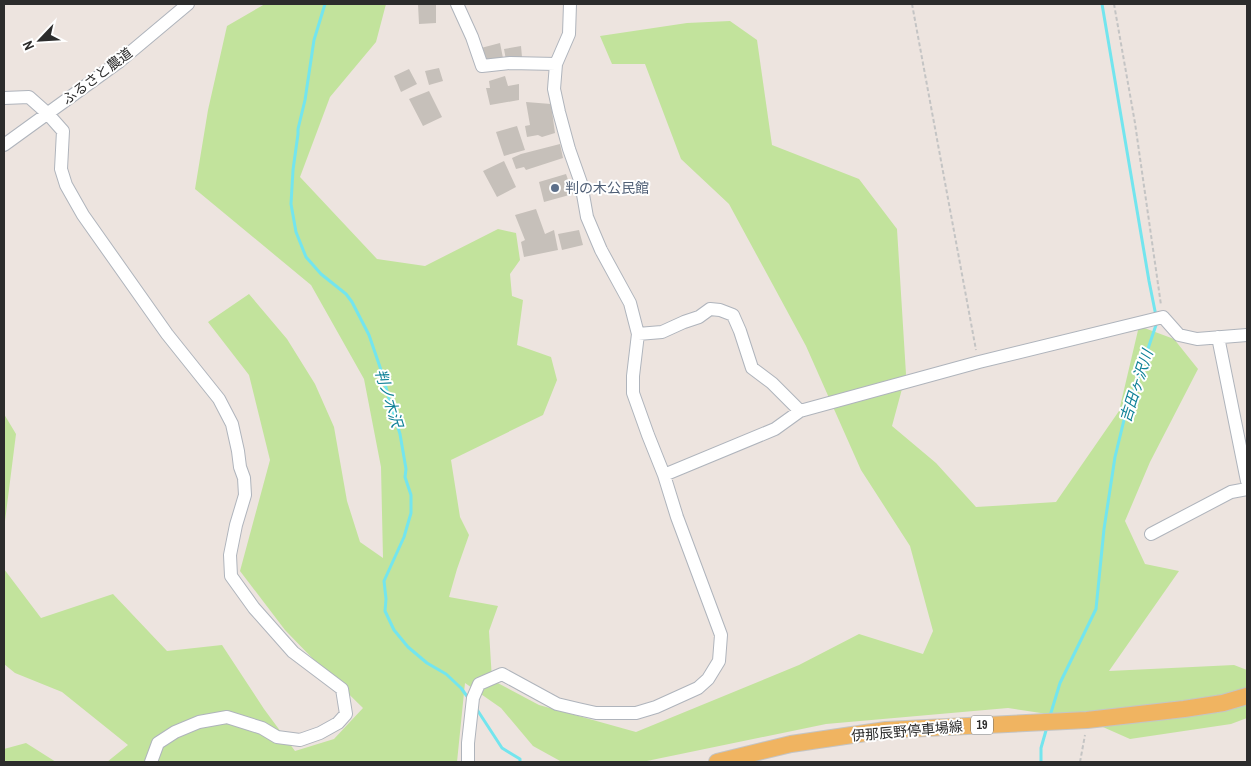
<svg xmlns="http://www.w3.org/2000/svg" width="1251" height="766" viewBox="0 0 1251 766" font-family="'Archivo Narrow','Noto Sans JP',sans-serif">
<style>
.green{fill:#c2e39c}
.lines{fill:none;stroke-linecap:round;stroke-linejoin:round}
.stream{stroke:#73e5ee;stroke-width:3}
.building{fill:#c6c0ba}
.minor-casing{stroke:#afb4bc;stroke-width:14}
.major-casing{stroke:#c4c4c4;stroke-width:18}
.path{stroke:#c4c4c4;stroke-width:2;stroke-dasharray:4 2.5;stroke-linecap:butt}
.minor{stroke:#fff;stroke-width:12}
.major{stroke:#f0b461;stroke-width:16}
.service-dot{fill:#5c6f8a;stroke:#fff;stroke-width:2}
.labels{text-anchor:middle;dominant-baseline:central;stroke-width:4;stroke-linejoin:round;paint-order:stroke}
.shield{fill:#fff;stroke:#6b6b6b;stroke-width:1}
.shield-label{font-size:12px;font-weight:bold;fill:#2c2c2c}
.street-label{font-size:14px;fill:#2c2c2c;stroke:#fff}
.service-label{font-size:14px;fill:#4e5e75;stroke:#fff;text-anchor:start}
.water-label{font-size:15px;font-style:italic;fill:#0e8197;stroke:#fff}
</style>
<rect width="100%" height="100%" fill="#ede4df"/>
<path class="green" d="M265,4H386L376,42L330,97L300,177L377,259L425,266L498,229L516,233L520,260L510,274L512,296L523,300L517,345L551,357L557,380L543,415L451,460L460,517L469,535L457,569L449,597L498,606L489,631L492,680L539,705L636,732L799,665L859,634L923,654L933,631L910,546L861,470L806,346L729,204L681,159L645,64H612L600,36L687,23L730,21L757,40L772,145L859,179L897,229L906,374L892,426L936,463L976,507L1056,502L1119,411L1139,326L1174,339L1198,369L1150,462L1125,521L1145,564L1179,571L1109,671L1234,665L1247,670V718L1231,724L1130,739L1087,720L1008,708L826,724L642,762H562L533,746L501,708L465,683L457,762H107L128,745L62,692L15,673L4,664V569L41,618L113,594L167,651L222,645L264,709L295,751L334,739L363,708L315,661L285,630L240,571L270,460L249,375L208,322L249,294L287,339L315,384L334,427L347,501L360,542L383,558L381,467L364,379L311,285L195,189L208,110L227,26Z
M4,414L16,434L4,529Z
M26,743L56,762H4V749Z"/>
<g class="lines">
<path class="stream" d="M325,4L314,40L305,100L298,129V134L293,170L291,204L296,232L306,257L321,274L346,294L352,302L369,335L381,370L390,402L400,434L406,469L405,477L411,495V513L404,537L384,581L386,599L385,611L394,630L408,647L427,663L446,674L461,688L469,699
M1102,4L1149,281L1156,316
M476,708L502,748L520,759V762
M1050,716L1060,683L1096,609L1104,529L1115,457L1124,420L1157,322
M1041,762V748L1047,727"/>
</g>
<path class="building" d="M418,4H436V23L419,24Z
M500,43L503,58L485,63L481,48Z
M521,46L522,57L506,60L504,49Z
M439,68L443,81L429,85L425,71Z
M409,69L417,84L401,92L394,76Z
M505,76L508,86L519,84V100L490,105L486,88H490L489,81Z
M429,91L442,117L423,126L409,99Z
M526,102L551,104L555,133L542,137L538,135L527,137L525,126L530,125Z
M517,126L525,150L504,156L496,132Z
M560,144L563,158L526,170L524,167L516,169L512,158L521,154Z
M504,161L516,187L497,197L483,171Z
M566,174L573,194L544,202L539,182Z
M536,209L545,234L554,230L558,250L524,257L521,242L525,240L515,215Z
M579,230L583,245L562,250L558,234Z"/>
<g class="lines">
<defs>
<path id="minor" d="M457,4L472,37L482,66L510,63L556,64
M4,98L29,97L47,113L63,131L61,169L66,185L83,215L167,334L219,399L232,424L238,451L240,467L244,478L245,495L236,525L230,555L231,576L254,608L293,652L342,689L346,714L338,723L320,733L300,740L277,737L262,728L227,717L199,722L175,732L158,743L151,762
M4,145L120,61L188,4
M638,334L662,332L684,322L699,317L710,309L720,310L733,315L740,331L752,368L772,383L800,411
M1218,337L1247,481
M664,475L775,429L800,411L979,362L1163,317L1179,335L1197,339L1247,335
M1151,534L1231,492L1247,489
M468,762V743L473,698L479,684L502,674L557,704L578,709L596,713H636L656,707L698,688L708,679L719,661L721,635L677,517L664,475L648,435L633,393V376L638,334L630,303L601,250L587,217L581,183L569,149L559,112L554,89L556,64L569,34L570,4"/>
<path id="major" d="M717,762L791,744L886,730L1087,720L1184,709L1223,703L1247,696"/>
</defs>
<use href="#minor" class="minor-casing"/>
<use href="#major" class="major-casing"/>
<path class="path" d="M912,4L976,350
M1114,4L1135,123L1161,305
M1080,762L1085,735"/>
<use href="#minor" class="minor"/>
<use href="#major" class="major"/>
</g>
<circle class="service-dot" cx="555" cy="188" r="5"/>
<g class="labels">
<rect class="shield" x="971" y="715.5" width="22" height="19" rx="4"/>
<g class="shield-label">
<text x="982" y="725">19</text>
</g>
<g class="street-label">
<text transform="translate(97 76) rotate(-37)">ふるさと農道</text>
<text transform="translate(907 731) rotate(-5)">伊那辰野停車場線</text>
</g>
<g class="service-label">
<text x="565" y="188">判の木公民館</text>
</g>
<g class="water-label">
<text transform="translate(1136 386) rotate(-72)">吉田ヶ沢川</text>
<text transform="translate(389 398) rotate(73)">判ノ木沢</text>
</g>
</g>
<rect width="1251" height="766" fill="none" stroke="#2c2c2c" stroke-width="10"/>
<g transform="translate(40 40) rotate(245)" stroke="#ffffff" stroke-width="4" paint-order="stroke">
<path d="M0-4L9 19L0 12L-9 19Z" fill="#2c2c2c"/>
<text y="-8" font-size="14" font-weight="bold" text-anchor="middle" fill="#2c2c2c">N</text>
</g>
</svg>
